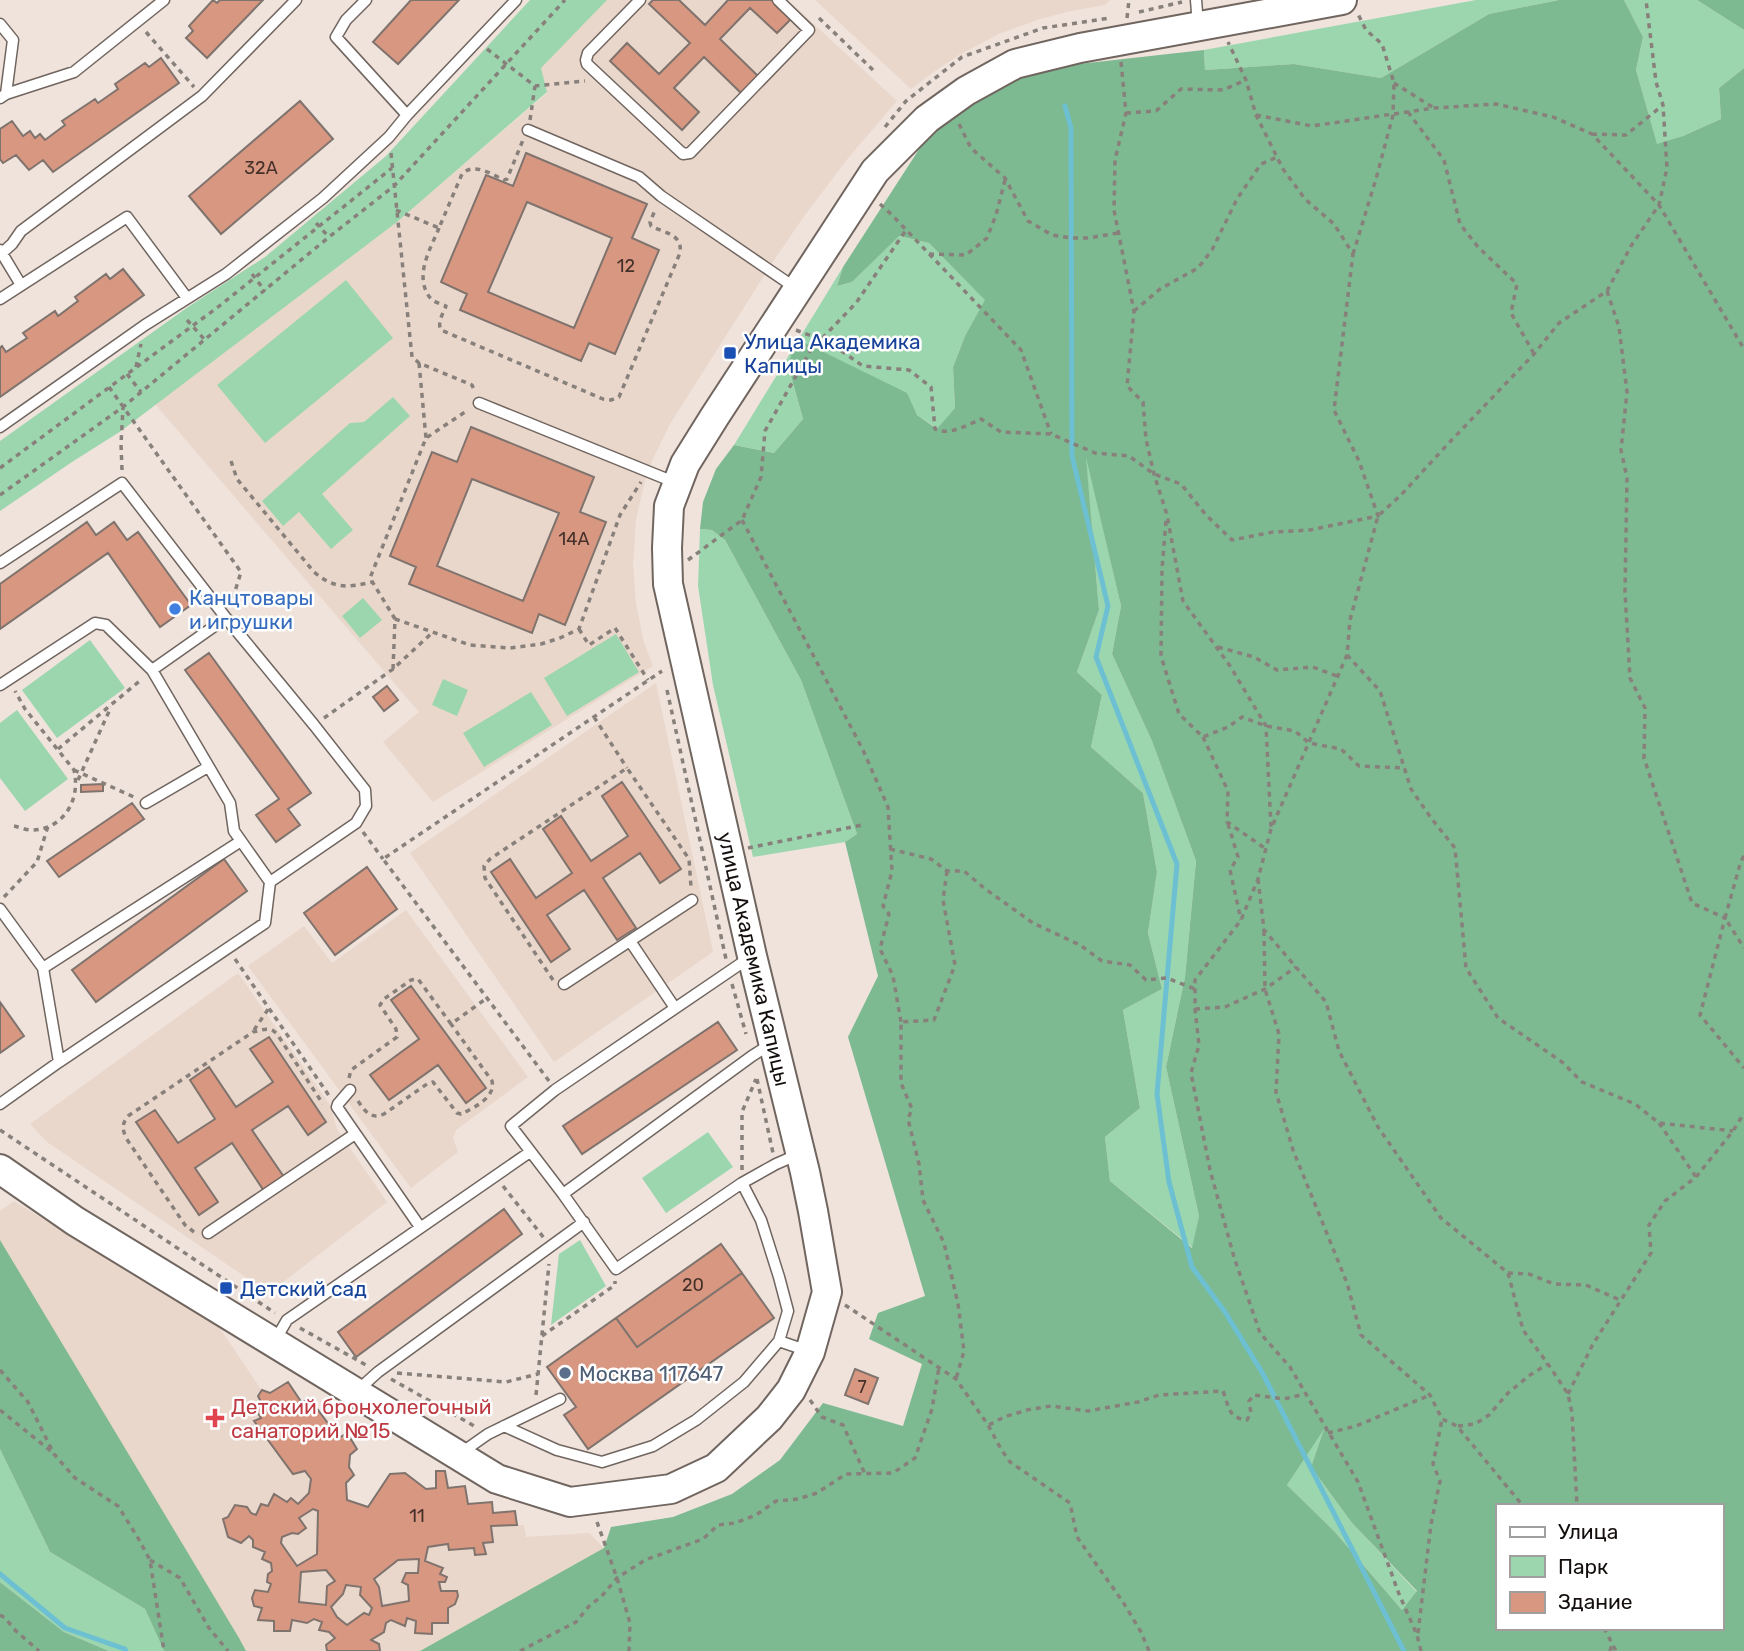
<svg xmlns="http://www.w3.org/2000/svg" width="1744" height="1651" viewBox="0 0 1744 1651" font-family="Rubik,sans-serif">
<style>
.built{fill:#ead7cb}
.green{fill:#9cd6af}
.forest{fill:#7db991;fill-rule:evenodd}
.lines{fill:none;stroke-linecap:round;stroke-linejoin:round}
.stream{stroke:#6dc0d2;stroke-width:5}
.building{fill:#d89781;stroke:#7f736e;stroke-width:2;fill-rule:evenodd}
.lane-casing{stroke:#70655f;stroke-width:13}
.secondary-casing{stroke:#70655f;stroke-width:32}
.path{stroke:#88807b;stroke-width:3.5;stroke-dasharray:5 5;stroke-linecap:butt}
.lane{stroke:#fff;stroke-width:10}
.secondary{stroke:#fff;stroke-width:28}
.transit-dot{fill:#1a4fb4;stroke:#fff;stroke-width:2.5}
.shop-dot{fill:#3f7fe0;stroke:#fff;stroke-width:2.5}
.service-dot{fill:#5c6f8a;stroke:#fff;stroke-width:2.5}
.health-dot{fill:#e0444e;stroke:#fff;stroke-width:2.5}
.labels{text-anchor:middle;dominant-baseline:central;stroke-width:5;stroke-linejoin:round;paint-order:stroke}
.number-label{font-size:18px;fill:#45312a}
.transit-label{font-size:21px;fill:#164399;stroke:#fff;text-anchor:start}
.shop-label{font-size:21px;fill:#366cbe;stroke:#fff;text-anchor:start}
.street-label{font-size:21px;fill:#140f0d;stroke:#fff}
.service-label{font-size:21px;fill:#4e5e75;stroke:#fff;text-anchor:start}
.health-label{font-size:21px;fill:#be3a42;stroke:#fff;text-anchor:start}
</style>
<rect width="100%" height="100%" fill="#efe3dc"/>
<path class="built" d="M607,0H788L897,101L849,157L805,215L772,263L670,424L652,461L645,481L636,520L633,564L636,604L644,643L653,666L433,802L383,742L419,712L155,404L397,222L547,93L540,68Z
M815,0H1110L1105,5L1071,11L1040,19L999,34L961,54L935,71L911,89Z
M656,683L713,952L554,1062L410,853Z
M406,910L528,1077L456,1130L453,1138L458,1152L411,1188L248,966L304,926L332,963Z
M238,973L330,1105L337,1129L387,1202L269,1293L47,1142L30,1124Z
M14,1201L219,1327L262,1391L271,1393L288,1382L302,1403L309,1398L338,1437L347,1433L357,1449L350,1455L349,1467L354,1475L346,1483L348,1500L368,1507L390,1474L405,1473L426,1489L436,1488V1471H445L448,1487L465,1486L468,1503L492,1502L493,1513L515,1511L517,1525H524L526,1537L589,1533L604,1548L420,1651H246L0,1241V1211Z"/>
<path class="green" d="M530,0H607L541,68L547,92L397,222L121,431L72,462L0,511V441L188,307L265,257L386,156Z
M1476,0H1559L1489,14L1381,78L1294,64L1205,70L1204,50Z
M1624,0H1697L1744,30V68L1719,88L1721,119L1683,136L1657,145L1636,70L1643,37Z
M898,236L929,243L986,300L965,336L953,367L955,408L938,429L917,415L906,393L788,365L803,419L774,453L734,445L843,267L837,286L852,282Z
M346,280L393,338L265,443L217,385Z
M393,397L410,416L322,494L353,530L331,549L299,512L283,526L262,501L350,423L364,422Z
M1085,450L1121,606L1112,654L1152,741L1196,861L1185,977L1166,1067L1199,1216L1193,1248L1110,1181L1105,1137L1140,1108L1123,1010L1162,989L1148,933L1157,872L1143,793L1091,747L1102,695L1077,672L1099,610Z
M700,529L712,530L725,540L801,680L857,834L845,842L753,857L713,685L698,586Z
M363,598L382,620L360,638L342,616Z
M616,634L639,672L567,716L544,678Z
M90,640L125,688L57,738L22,690Z
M443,679L468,690L457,716L432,705Z
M531,692L552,725L484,767L463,733Z
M17,710L68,779L25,811L0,778V723Z
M708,1132L733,1167L666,1213L642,1178Z
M580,1240L606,1286L551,1325L559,1254Z
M1325,1426L1311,1467L1352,1523L1417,1592L1402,1610L1334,1531L1287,1485Z
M0,1449L50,1552L145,1609L164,1651H109L64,1632L0,1582Z"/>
<path class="forest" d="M1559,0H1624L1643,37L1636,70L1657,144L1683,136L1721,119L1719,88L1744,68V1651H420L604,1548L611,1527L673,1517L732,1494L780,1460L823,1403L903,1426L922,1364L869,1339L878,1313L925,1296L848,1037L878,976L845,842L857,834L801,680L725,540L712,530L700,529L703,502L716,469L734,445L774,453L803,419L788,365L797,339L907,393L917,415L937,429L955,408L953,367L965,336L985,300L929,243L899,236L852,282L837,286L843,267L936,123L1015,71L1204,50L1205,70L1294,64L1381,78L1489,14ZM1086,457L1121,606L1112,654L1152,741L1196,861L1185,977L1166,1067L1199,1216L1192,1248L1110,1181L1105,1137L1140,1108L1123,1010L1162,989L1148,933L1157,872L1143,793L1091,747L1102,695L1077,672L1099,610ZM1324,1429L1311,1467L1352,1523L1417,1591L1402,1610L1334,1531L1287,1485ZM1497,1506H1721V1628H1497Z
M1697,0H1744V30Z
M0,1240L239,1638L246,1651H164L145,1609L50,1552L0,1449Z
M0,1582L64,1632L109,1651H0Z"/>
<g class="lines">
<path class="stream" d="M1065,106L1071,128L1072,456L1108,606L1096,657L1177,864L1157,1094L1169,1182L1192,1267L1225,1312L1263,1374L1404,1651
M0,1574L65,1628L125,1649L126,1651"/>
</g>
<path class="building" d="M213,0L217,3L220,0H263L207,58L186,38L193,31L189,26Z
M411,0H459L398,64L373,42Z
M653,0H679L705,25L728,0H772L791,19L777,33L750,8L720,39L758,76L741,93L704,57L674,88L699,112L682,130L610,61L627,43L659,74L690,43L649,4Z
M161,58L179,83L53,172L43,160L29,170L16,155L3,163L0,159V129L12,121L23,136L30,131L35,138L40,134L45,140L65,125L62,121L95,99L98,103L118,89L115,84L145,63L149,67Z
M300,101L333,139L221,234L189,196Z
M526,153L647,204L632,238L659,250L615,354L589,343L581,361L460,310L467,294L441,282L486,175L513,186ZM527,202L612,238L574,328L488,292Z
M123,269L144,295L0,397V348L2,346L6,352L27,338L23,333L55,311L58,316L78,301L75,297L106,274L110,279Z
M471,427L594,477L580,512L606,522L565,625L539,614L532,633L409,584L416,567L390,556L432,452L457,462ZM472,479L559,513L523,601L437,566Z
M87,522L96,535L114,522L127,540L138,532L191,605L160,627L108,553L0,629V584Z
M209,653L311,793L288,809L300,825L276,842L256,815L279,799L185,670Z
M387,686L398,700L384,711L373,697Z
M622,782L681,869L660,883L640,853L603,878L636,928L617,940L584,890L547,915L570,949L551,962L491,872L510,859L536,898L572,873L543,829L561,816L591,861L628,836L602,796Z
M103,784V791L81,792V785Z
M132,803L144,819L59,877L47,861Z
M224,859L247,891L96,1002L72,970Z
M367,867L397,909L335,955L304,913Z
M411,986L486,1088L466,1103L438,1065L389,1100L370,1075L419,1039L391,1000Z
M0,1002L24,1036L0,1053Z
M718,1022L737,1050L582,1154L563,1126Z
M269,1037L326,1122L308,1135L288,1106L252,1130L284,1177L264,1191L232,1143L195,1168L218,1202L199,1215L136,1122L155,1110L178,1143L215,1119L190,1080L209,1067L236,1107L273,1082L250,1049Z
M504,1209L522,1234L356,1357L338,1332Z
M721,1244L742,1273L637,1347L616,1318Z
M742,1273L774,1318L588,1449L564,1415L576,1407L547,1367L616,1318L637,1347Z
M855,1369L878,1378L868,1404L845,1395Z
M288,1382L302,1403L309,1398L339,1438L347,1433L357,1449L350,1455L349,1467L354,1475L346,1483L347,1500L368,1507L390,1474L405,1473L426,1489L436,1488V1471H445L448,1488L465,1486L468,1504L492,1502L493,1513L515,1511L517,1525L491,1526L493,1542L483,1543L486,1554L475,1555L474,1548L449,1550L448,1544L428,1547L425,1561L443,1568L440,1574L447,1577L445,1582H439L441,1591H457L458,1596L455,1604L448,1608V1623H432V1634L415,1633L416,1621L407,1618L405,1626L391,1620L386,1623L384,1632L371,1640L379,1644L380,1651H327L326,1645L335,1638L329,1632L319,1630L322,1622L314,1619L307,1623L292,1620L290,1631H274V1621L258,1620L262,1608L254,1606L252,1598L255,1590L268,1592L271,1584L267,1582L268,1574L272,1571L271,1563L262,1559L265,1552L253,1547V1540L249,1536L241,1543L228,1537L223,1519L228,1517L235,1505L247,1507L251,1513L256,1515L261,1504L268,1506L274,1494L287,1502L291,1498L298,1504L309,1493L311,1479L305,1471L293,1474L254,1421L261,1418L253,1405L261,1402L258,1396L262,1390L270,1393ZM313,1509L318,1511L317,1554L297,1566L281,1543L282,1537L292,1533L298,1534L306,1528L299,1518ZM419,1559L418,1573H406L402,1582L408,1585L409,1601L382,1606L379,1587L374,1579L398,1560ZM326,1570L335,1581L327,1586L326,1605L299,1602L301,1572ZM346,1585L361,1587L360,1595L372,1608L369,1615L364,1613L347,1625L337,1617L331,1607L343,1594Z"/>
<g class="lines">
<defs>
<path id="lane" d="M366,0L346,20L336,37L407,115
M640,0L588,53L586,60L587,64L683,154L690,153L809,30L778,0
M1196,0L1198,25
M0,24L13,40L6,94L0,98
M6,94L74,72L164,0
M528,130L639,177L661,196L797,289
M0,250L21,285
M2,253L12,244L21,231L202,96L296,0
M0,299L127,217L187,298
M479,403L674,482
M0,427L145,325L226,274L323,198L389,137L407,115L516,0
M0,563L122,483L226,618
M226,618L314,725L365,790L366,806L356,823L270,882L234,831L230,803L152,670Z
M0,685L95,623L106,625L152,670
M146,803L208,767
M0,909L43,968
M630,941L675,1008
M564,984L692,900
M59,1062L43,968L241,841
M350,1090L338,1104L337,1107L420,1227
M0,1104L59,1062L265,923L270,882
M742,1183L616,1269L563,1194L752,1056L771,1044
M563,1194L511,1126L555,1090L749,958
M208,1233L355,1134
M276,1339L287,1320L530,1152
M779,1341L808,1351
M358,1390L378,1372L584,1222
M504,1426L557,1450L602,1462L653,1446L696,1420L744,1382L779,1341L788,1311L779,1277L761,1220L742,1183L776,1164L799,1154
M461,1453L488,1434L560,1399"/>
<path id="secondary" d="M0,1169L75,1221L497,1479L570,1502L671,1489L716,1468L769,1418L791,1390L810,1352L827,1292L813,1211L805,1172L752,956L668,584L667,548L669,506L685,464L715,416L875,171L927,119L966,91L1015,64L1080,48L1342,0"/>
</defs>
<use href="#lane" class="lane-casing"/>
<use href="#secondary" class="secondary-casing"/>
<path class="path" d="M1139,12L1182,2
M819,18L873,70
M1127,18L1129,0
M146,32L194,87
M487,49L535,86L585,81
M1121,62L1126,113L1115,160L1114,210L1134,311L1127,386L1143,402L1146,439L1154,474L1167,515L1183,601L1230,666L1266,726L1271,827
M1394,83L1434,108
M1408,112L1444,160L1460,224L1478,247L1517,284L1511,313L1534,354
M1126,113L1156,111L1181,89L1223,90L1246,80
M1256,115L1312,126L1434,108L1496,104L1553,117L1592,134L1659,205L1744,349
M530,120L535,86
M959,124L971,148L1005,178L1028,221L1052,235L1071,238H1088L1118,233
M885,127L906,101L962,57L1043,28L1110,18
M1592,134L1626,135L1663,105
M391,153L412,357L419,363L472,385L475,392
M880,204L892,215L1021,350L1051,434
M396,210L439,228L462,174C474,162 491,174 504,180L507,179L523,140
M316,223L329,237
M439,228C430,250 413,277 431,299C434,302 441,304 446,306C443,314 437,322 441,330L603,399L611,400L619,397L680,253C683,234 664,233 651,226L650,222L656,208
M929,254L966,255L987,238L996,215L1005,180
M1353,254L1376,179L1393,115L1394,83L1382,44L1366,30L1358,14
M252,274L265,291
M1607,291L1619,327L1627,392L1621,450L1627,478L1625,592L1630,678L1645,708L1644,758L1692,903L1725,918L1700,1015L1744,1068
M1134,311L1160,289L1198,268L1212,250L1237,199L1261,164L1277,157
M187,320L205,340
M796,330L830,343L863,366L909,370L931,387L935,429C949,436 967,425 981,419L1001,432L1051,434L1095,453L1129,456L1154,474L1181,484L1206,515L1232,540L1273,532L1310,530L1378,516L1359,461L1334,410L1353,254L1334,224L1305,199L1283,169L1256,115L1246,80L1228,42
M419,363L426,438
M136,367L141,344
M127,374L141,392
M109,387L241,572L231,604
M231,461L237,479L314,572C334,589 348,588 372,582
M0,468L218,307L392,168
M122,470L121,444L123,408
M0,495L123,407L329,237L394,186L565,0
M742,520L863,750L888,807L892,871L883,906L889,914L880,949L893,976L901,1022
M1166,521L1162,569L1161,656L1179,714L1203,737L1228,727L1242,717L1266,726L1295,731L1309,743L1341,749L1359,766L1405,768
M688,560L742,520L761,477L765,431L810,351L856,303L906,230
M395,619L470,645L510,648L541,644L560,638L579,629L620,515L641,482
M579,629L589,645L615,628L648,680
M1218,647L1254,657L1277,670L1313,667L1337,676
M1347,655L1380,691L1411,789L1431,818L1455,848L1466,968L1498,1018L1562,1062L1582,1082L1635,1104L1659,1123L1733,1131
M393,669L395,619L370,578L426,438L468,410
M667,690L726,959
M594,717L627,768
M324,718L393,669L433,632
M1203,737L1228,791L1227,822L1266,849
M58,749L142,679
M74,770L136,798
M78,780L111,707
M1228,824L1238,857L1230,870L1241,920
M14,826C19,827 26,830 31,830C64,830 81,799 74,770L25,709L15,691
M363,832L383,859
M748,848L862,825
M890,849L931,859L947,871H964L984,888L1033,923L1080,945L1102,961L1130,965L1146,980L1167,978L1195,989
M1744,856L1741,861L1725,918L1744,948
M947,871L943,900L955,965L934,1020L901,1022V1083L912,1109L908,1119L919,1164L923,1200L944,1243L958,1304L964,1351L956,1379
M1258,879L1264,930L1326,1002L1339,1051L1378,1127L1441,1218L1508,1273L1523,1330L1548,1364L1568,1394L1572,1413L1577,1506
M4,897L37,862L48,826
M1264,931L1265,989L1279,1034L1276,1092L1293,1150L1347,1283L1361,1335L1430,1395L1442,1419L1457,1426L1523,1506
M235,959L330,1097
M553,980L485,878L484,866L490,859L627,768L689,859L691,887
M732,984L746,1034
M1195,1009L1225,1007L1265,989L1296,967
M254,1030L269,1008
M349,1078L351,1070L397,1037L396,1029L380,1005L384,999L411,980L418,979L451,1024L487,998
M757,1079L773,1153
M549,1081L383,859L662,671
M358,1101C365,1111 370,1120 384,1114L427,1084L433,1082L457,1113L461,1114C474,1108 496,1097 492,1081L451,1024
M1659,1123L1696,1177
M0,1130L275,1313
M742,1170V1112L756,1079
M503,1186L544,1238
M194,1232L185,1225L126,1138C122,1128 122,1124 128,1116L253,1032C262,1030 270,1026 277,1034L323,1104
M1508,1273L1529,1274L1554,1284L1586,1285L1620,1300
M845,1305L956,1379L988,1425L1001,1449L1010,1462L1070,1503L1077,1537L1123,1602L1141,1632L1149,1651
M300,1328L366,1365
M542,1336L615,1285V1281
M0,1370L28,1402L54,1454L75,1478L118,1506L138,1538L150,1560L164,1651
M397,1373L506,1382L538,1374
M391,1379L476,1427
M1568,1394L1593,1344L1651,1253L1649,1225L1665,1201L1696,1177L1733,1131L1744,1113
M536,1395L549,1264
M810,1400L822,1417L843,1425L865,1474
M0,1410L52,1452
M989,1425L1004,1417L1027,1410L1051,1406L1088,1411L1138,1402L1159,1395L1223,1391C1229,1407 1228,1418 1247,1420L1251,1413L1249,1401L1254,1395L1284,1399L1305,1394
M1458,1426L1475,1424L1489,1415L1508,1393L1530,1375L1548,1364
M1328,1433L1356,1426L1430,1395
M597,1522L617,1578L630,1623L629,1651
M150,1560L180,1578L209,1628L228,1651
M0,1615L5,1618L16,1631L39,1651
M1604,1628L1616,1651
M1418,1633L1431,1524L1440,1481L1433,1464L1442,1419
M520,1651L576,1622L590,1605L601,1597L617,1578L645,1560L703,1539L718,1525L735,1523L756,1515L776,1501L798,1499L817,1493L846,1474L893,1473L915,1458L932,1409L939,1367
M1421,1651L1417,1635L1399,1594L1358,1482L1290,1367L1260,1333L1234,1257L1210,1170L1191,1073L1199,1045L1195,1009V980L1241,920L1258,879L1271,829L1347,655L1350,620L1378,516L1401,495L1446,446L1534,354L1559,323L1607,291L1631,246L1659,205L1667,168L1663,105L1656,82L1646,0
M1610,1651L1612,1644"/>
<use href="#lane" class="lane"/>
<use href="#secondary" class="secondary"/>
</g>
<g class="transit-dot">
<rect x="723" y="346" width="14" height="14" rx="3.5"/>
<rect x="219" y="1281" width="14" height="14" rx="3.5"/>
</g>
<circle class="shop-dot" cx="175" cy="609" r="7"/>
<circle class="service-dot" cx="565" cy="1373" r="7"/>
<path class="health-dot" d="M211.5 1407.5h7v7h7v7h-7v7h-7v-7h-7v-7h7z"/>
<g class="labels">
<g class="number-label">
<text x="261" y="168">32А</text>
<text x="626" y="266">12</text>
<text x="574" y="539">14А</text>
<text x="693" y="1285">20</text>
<text x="862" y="1387">7</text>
<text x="417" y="1516">11</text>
</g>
<g class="transit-label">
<text x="744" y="341">Улица Академика<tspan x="744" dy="24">Капицы</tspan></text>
<text x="240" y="1288">Детский сад</text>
</g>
<g class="shop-label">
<text x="189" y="597">Канцтовары<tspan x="189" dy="24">и игрушки</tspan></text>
</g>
<g class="street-label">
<text transform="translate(754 959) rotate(77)">улица Академика Капицы</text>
</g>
<g class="service-label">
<text x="579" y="1373">Москва 117647</text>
</g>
<g class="health-label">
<text x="231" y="1406">Детский бронхолегочный<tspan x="231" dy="24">санаторий №15</tspan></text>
</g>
</g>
<rect x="1496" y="1504" width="228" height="126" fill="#ffffff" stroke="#a19f9e" stroke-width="2"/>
<rect x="1510" y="1527" width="35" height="10" fill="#ffffff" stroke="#a19f9e" stroke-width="2"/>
<text x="1558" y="1539" font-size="21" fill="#140f0d">Улица</text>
<rect x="1510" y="1556" width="35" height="21" fill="#9cd6af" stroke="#a19f9e" stroke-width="2"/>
<text x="1558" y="1574" font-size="21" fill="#140f0d">Парк</text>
<rect x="1510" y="1592" width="35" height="21" fill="#d89781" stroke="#a19f9e" stroke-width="2"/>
<text x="1558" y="1609" font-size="21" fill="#140f0d">Здание</text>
</svg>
